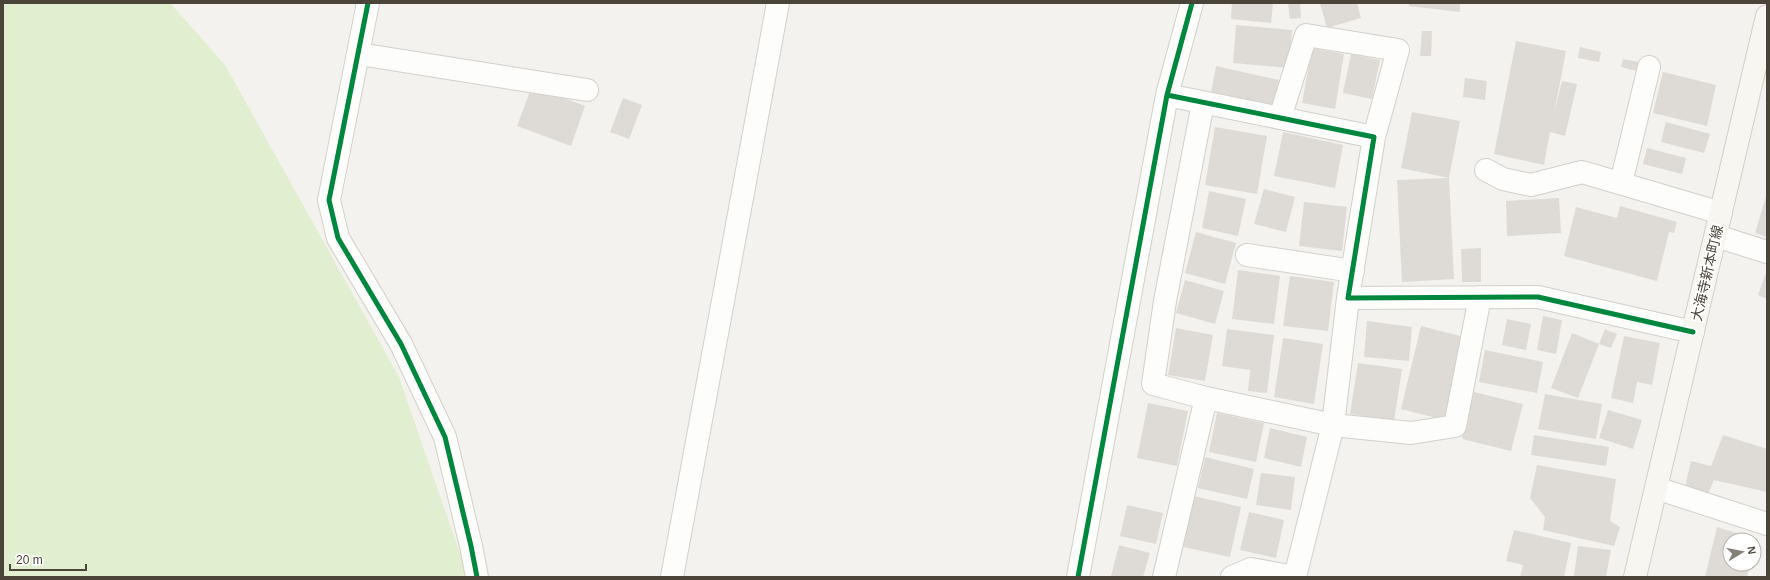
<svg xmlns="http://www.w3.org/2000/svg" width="1770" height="580" viewBox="0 0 1770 580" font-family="Helvetica,'Noto Sans JP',sans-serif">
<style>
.green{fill:#e1eecf}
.building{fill:#dedbd6}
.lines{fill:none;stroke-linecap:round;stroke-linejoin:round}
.minor-casing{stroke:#d2d0cb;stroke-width:24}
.secondary-casing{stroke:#d3cfc5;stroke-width:24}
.minor{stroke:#fdfdfc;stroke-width:22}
.secondary{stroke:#f7f6f1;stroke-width:22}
.cycleway-casing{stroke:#fff;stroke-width:8}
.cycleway{stroke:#00873e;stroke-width:5}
.labels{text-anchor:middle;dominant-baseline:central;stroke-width:4;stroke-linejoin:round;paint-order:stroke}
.street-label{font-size:14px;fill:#4b4439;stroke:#fff}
</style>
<rect width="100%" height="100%" fill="#f4f2ee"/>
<path class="green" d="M3,3H170L225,65L399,377L468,577H3Z"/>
<path class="building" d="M1232,3H1273L1271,23L1231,19Z
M1288,3H1300L1301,18L1290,19Z
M1320,3H1357L1361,18L1327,28Z
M1409,3H1460V12L1409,6Z
M1236,25L1292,30L1289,68L1233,63Z
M1422,31H1432L1431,56H1420Z
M1516,41L1566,51L1554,114L1562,81L1577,84L1565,136L1550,132L1544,165L1494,154Z
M1580,47L1601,52L1599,62L1578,58Z
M1312,48L1344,54L1335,109L1302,103Z
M1351,54L1380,60L1372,99L1343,93Z
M1623,59L1639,62L1637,71L1621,67Z
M1216,66L1279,80L1273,106L1211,93Z
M1663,72L1716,85L1707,126L1653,113Z
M1465,78L1487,81L1485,100L1463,97Z
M532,86L585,106L571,146L517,126Z
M623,98L642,105L629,139L610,132Z
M1412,112L1460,121L1449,178L1401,168Z
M1666,122L1710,134L1704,153L1661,142Z
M1215,127L1267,136L1257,194L1205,185Z
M1283,132L1343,145L1335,188L1274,176Z
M1647,148L1686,158L1682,174L1643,164Z
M1449,178L1454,279L1402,282L1397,180Z
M1264,189L1295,197L1286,232L1254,224Z
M1209,191L1246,199L1238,236L1202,228Z
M1767,193V237L1755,233Z
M1559,198L1561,233L1507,236L1506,201Z
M1304,202L1347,207L1342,251L1299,246Z
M1620,206L1677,222L1674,233L1669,232L1657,281L1564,256L1576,207L1617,218Z
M1196,232L1236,243L1225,284L1185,273Z
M1481,248V282H1462L1461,249Z
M1238,270L1280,276L1274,324L1232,319Z
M1767,270V299L1758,295Z
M1290,276L1334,282L1328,331L1283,326Z
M1185,280L1224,291L1215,324L1176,313Z
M1543,316L1562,320L1556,354L1537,350Z
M1507,319L1531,324L1526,350L1502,345Z
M1367,321L1412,327L1409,361L1364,357Z
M1421,326L1464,337L1444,420L1401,409Z
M1176,328L1213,335L1205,381L1168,375Z
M1227,329L1274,335L1267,393L1248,391L1250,370L1222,366Z
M1605,329L1617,334L1611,348L1599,344Z
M1572,333L1599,344L1578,398L1551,388Z
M1624,336L1660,343L1652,385L1637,382L1633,403L1611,398Z
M1283,338L1323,344L1314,404L1274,397Z
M1485,350L1543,362L1537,393L1479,382Z
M1358,363L1402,369L1394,421L1350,414Z
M1474,392L1523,404L1511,451L1462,439Z
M1545,394L1602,404L1596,439L1538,429Z
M1148,403L1188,411L1177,466L1137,458Z
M1608,410L1642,420L1633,449L1599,438Z
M1217,413L1264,423L1256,462L1209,452Z
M1270,428L1307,437L1301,467L1264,458Z
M1534,435L1609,447L1606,466L1531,455Z
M1723,435L1767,449V492L1714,480L1708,494L1685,487L1691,461L1711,466Z
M1205,457L1254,469L1247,499L1198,488Z
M1537,465L1616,479L1610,521L1620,527L1614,546L1543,530L1545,517L1530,498Z
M1261,473L1295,477L1291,510L1256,505Z
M1194,496L1241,507L1230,557L1183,547Z
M1127,505L1163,513L1156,544L1120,536Z
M1249,512L1284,520L1276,558L1240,550Z
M1717,527L1758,540L1754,551V540H1730V564H1750L1747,577H1705Z
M1514,530L1571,543L1564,577H1520L1523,565L1506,561Z
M1119,545L1150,553L1143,577L1111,576Z
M1578,546L1611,550L1606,577L1574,576Z"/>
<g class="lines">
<defs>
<path id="minor" d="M368,3L329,200L338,238L401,344L445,437L471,546L477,577
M359,54L587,90
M1167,95L1374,137L1348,298L1538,297L1693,332
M1280,118L1306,35L1398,50L1374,137
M1486,170L1503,179L1531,185L1582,172L1721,213
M1621,183L1649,67
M1716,236L1767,252
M1247,255L1353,271
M1206,398L1333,425L1411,433L1455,426L1480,297
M1656,488L1767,524
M672,577L778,3
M1078,577L1167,95L1192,3
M1164,577L1206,398L1153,384L1165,301L1203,103
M1232,577L1251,569L1295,577L1333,425L1348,298"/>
<path id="secondary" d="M1635,577L1767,16"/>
</defs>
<use href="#minor" class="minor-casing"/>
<use href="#secondary" class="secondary-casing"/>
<use href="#minor" class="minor"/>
<use href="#secondary" class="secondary"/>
<defs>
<path id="cycleway" d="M368,3L329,200L338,238L401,344L445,437L471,546L477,577
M1167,95L1374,137L1348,298L1538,297L1693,332
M1078,577L1167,95L1192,3"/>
</defs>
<use href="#cycleway" class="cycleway-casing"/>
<use href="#cycleway" class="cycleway"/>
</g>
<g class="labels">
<g class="street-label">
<text transform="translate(1707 273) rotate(-77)">大海寺新本町線</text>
</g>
</g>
<rect width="1770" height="580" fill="none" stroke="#4b4439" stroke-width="8"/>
<g transform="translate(1742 552) rotate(80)"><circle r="19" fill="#ffffff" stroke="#b7b4b0"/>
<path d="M0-3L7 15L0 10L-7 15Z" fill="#868178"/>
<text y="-6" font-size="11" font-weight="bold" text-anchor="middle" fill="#4b4439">N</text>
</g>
<path d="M10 564v6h76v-6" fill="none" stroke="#4b4439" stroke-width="2"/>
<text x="16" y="564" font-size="12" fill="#4b4439" stroke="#ffffff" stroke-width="3" paint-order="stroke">20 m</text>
</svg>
